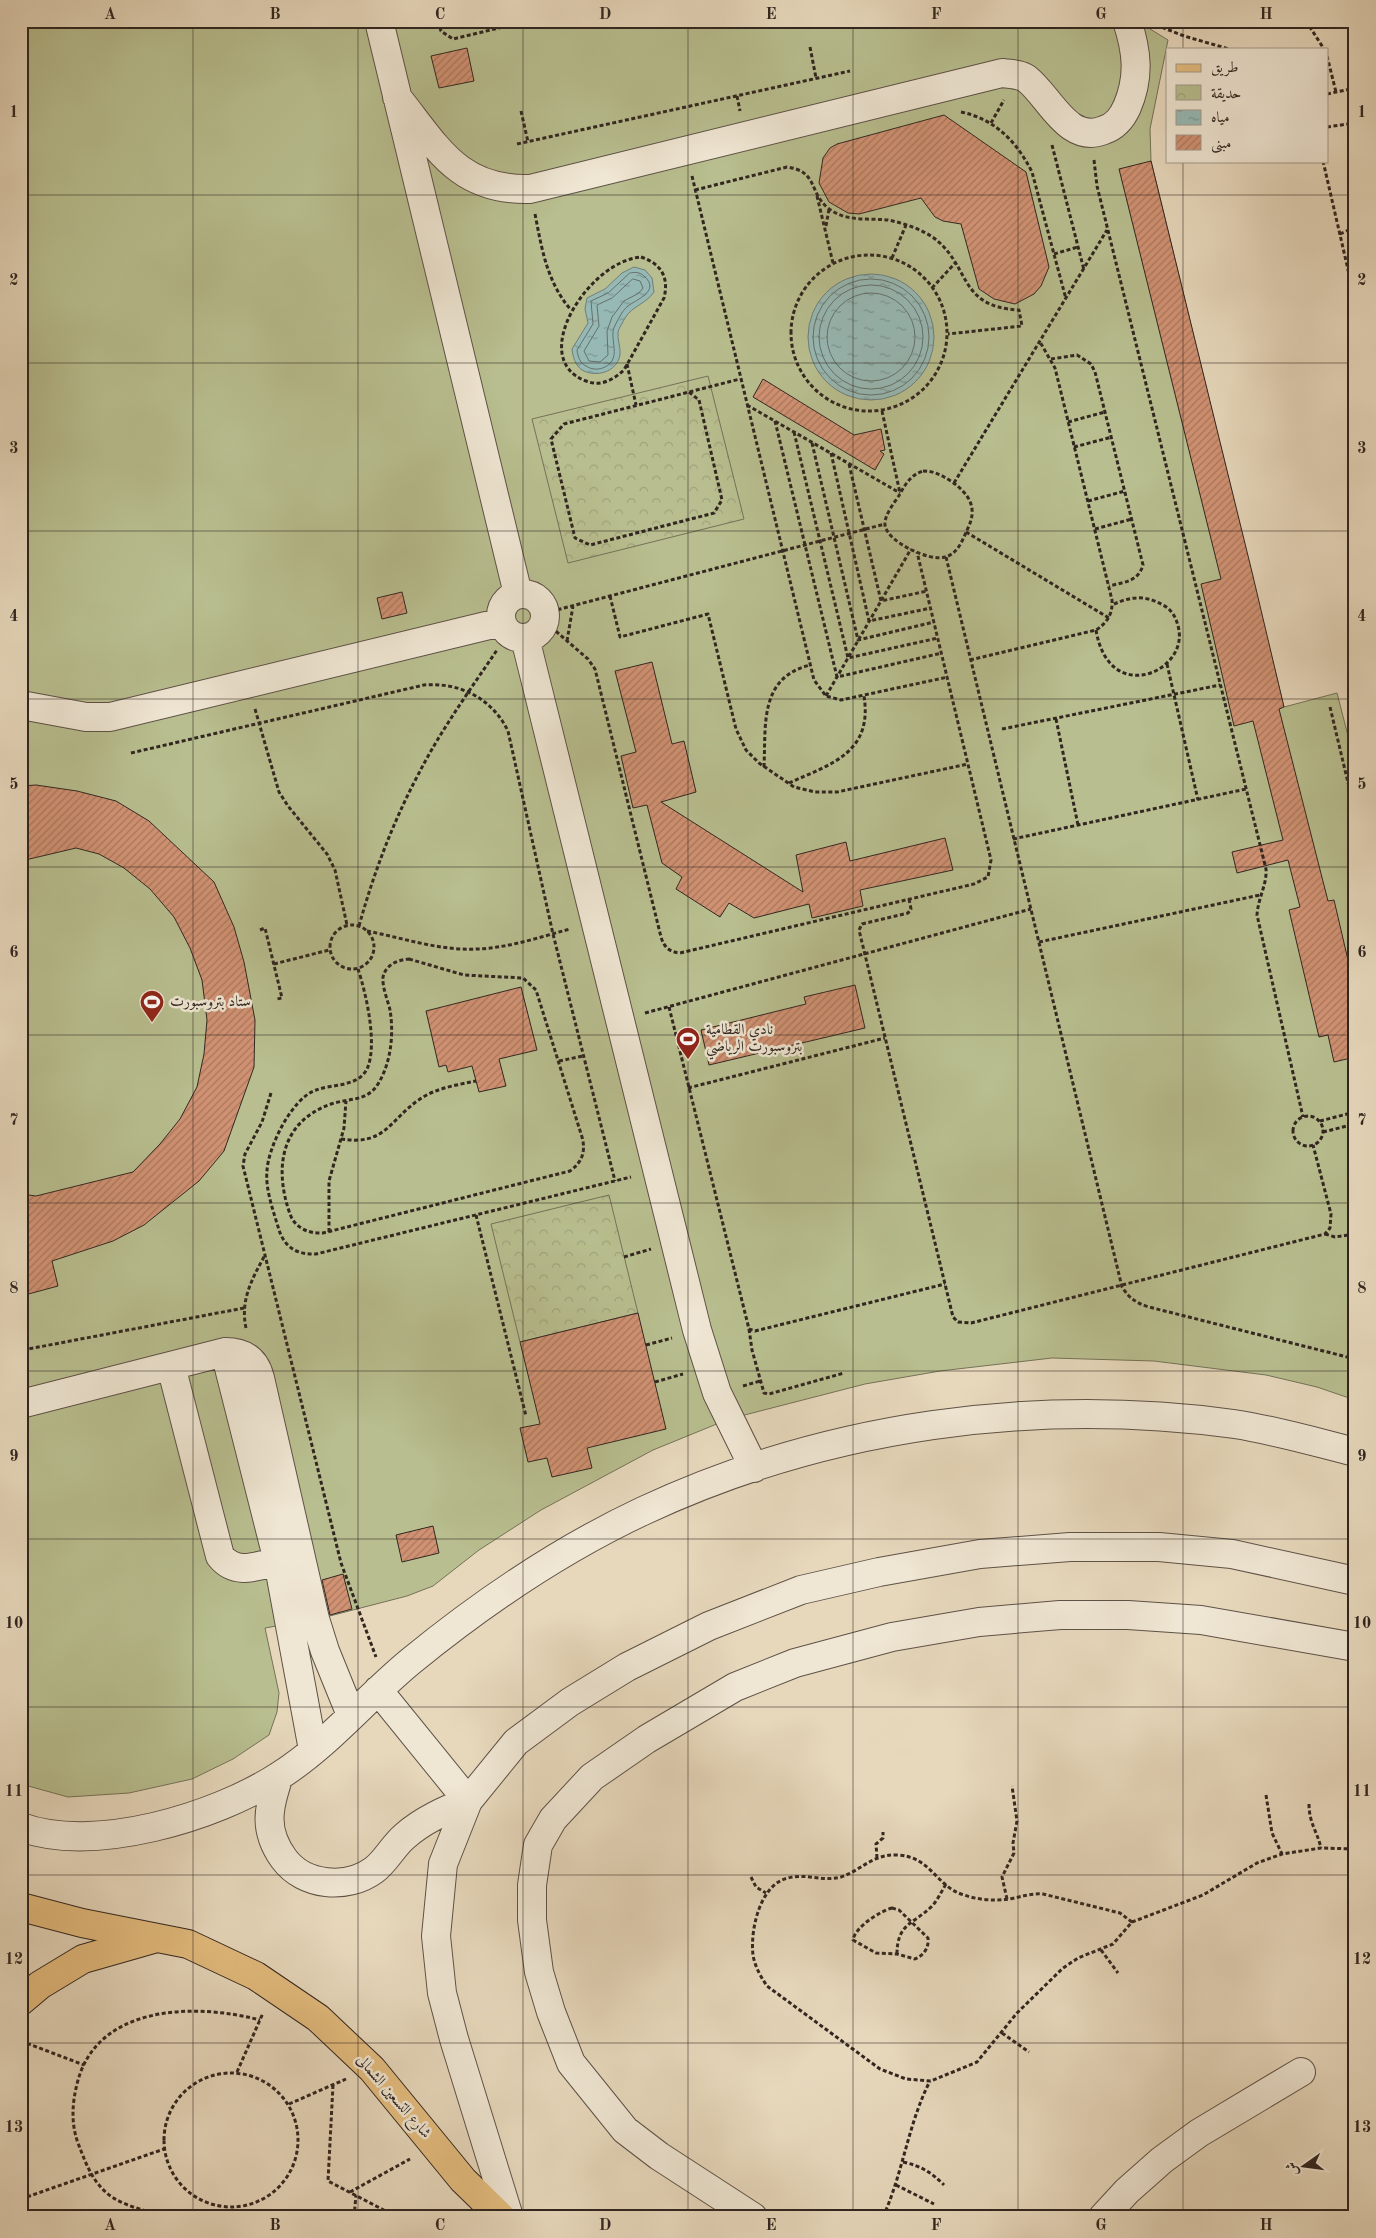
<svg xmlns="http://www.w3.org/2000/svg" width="1376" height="2238" viewBox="0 0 1376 2238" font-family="'Old Standard TT',Amiri,serif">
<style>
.grass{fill:#b8be8f;stroke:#747258}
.park{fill:url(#park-crowns);stroke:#747258}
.water{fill:url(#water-ripples);stroke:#6e7e79}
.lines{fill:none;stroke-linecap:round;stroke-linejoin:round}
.shore{stroke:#64706a;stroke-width:1}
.building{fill:url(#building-hatch);stroke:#312620}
.minor-casing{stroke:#5e5247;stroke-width:30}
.major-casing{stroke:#312620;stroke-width:30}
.path{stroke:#312620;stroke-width:3;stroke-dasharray:4 2.5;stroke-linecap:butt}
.minor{stroke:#efe6d3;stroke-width:28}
.major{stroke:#e4bc7e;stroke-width:28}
.grid{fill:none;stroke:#312620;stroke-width:1;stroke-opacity:0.55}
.labels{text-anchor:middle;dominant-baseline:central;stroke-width:5;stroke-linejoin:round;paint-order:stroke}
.poi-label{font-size:15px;fill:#312620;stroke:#efe6d3;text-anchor:start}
.street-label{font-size:15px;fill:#312620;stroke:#efe6d3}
.neatline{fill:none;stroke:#312620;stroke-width:2}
.grid-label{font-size:16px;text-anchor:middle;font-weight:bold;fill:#312620}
</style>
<defs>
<pattern id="park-crowns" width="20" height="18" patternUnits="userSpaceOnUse" patternTransform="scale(1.25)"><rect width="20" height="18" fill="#b8be8f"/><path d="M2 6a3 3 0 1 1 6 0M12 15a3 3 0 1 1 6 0" fill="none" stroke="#9fa37b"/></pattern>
<pattern id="water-ripples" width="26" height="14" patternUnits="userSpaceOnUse" patternTransform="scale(1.25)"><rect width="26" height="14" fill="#97b9b5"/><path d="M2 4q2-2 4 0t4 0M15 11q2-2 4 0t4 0" fill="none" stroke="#7c9693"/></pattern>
<pattern id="building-hatch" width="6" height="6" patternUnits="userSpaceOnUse" patternTransform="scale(1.25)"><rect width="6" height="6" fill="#d19273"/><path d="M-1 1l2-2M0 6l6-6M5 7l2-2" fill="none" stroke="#aa775e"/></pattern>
</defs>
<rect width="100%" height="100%" fill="#e7d8bc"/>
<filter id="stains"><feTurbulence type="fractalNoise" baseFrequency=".004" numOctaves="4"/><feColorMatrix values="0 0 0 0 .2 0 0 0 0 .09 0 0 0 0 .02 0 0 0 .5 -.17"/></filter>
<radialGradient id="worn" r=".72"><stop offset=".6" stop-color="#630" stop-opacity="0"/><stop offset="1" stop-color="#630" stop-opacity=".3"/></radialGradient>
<path class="grass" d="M21,21H1137L1168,40L1150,129L1151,161L1284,707L1337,693L1355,763V1400L1317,1387L1266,1375L1154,1361L1052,1358L940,1371L865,1384L729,1419L653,1450L541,1510L479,1550L433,1586L407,1596L322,1618L265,1628L279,1693L277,1712L269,1735L233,1759L192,1779L129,1793L68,1797L21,1784Z"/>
<path class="park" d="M708,376L744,519L568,563L532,419Z
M609,1195L638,1313L520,1342L491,1224Z"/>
<path class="water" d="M634,267L645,270L652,278L654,292C646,304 632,306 625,318C623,322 619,328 618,332C617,339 621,348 620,355C617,372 596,378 582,370C575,365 573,357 572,349L588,323L585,309L587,298L605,289L622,273Z
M808 337a63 63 0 1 1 126 0a63 63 0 1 1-126 0Z"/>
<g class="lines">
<path class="shore" d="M630,273C635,272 640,272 644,276C661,291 637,299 628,306C624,309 621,314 619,318C617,322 613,328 613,332C612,345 620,359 605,367C599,370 592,370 586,366C580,363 578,357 577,350L593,324L591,301L608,293Z
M633,279L640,281L643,288L639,293L624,301L612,317L607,331L608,355L600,362L589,361L584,351L599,326L597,305L612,298Z
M813 337a58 58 0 1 1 116 0a58 58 0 1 1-116 0Z
M819 337a52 52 0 1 1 104 0a52 52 0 1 1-104 0Z
M827 337a44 44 0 1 1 88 0a44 44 0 1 1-88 0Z"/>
</g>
<path class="building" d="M467,48L474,81L439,88L431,56Z
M944,115L1026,172L1049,267L1041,286L1034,294L1015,304L994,299L979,289L961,224L943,221L935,217L921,198L859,214L848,213L829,202L819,183L823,158L830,148L837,144Z
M1151,161L1252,572L1284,707L1279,709L1328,901L1334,900L1355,990V1057L1334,1062L1328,1035L1319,1037L1289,910L1300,907L1288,860L1237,873L1232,852L1283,840L1253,721L1234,726L1201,584L1221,579L1119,169Z
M763,379L854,435L881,429L885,450L880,451L884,454L875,470L753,397Z
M402,592L407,613L382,619L377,598Z
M652,662L672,744L684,741L696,792L661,802L803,892L796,855L846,842L850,861L945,838L953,870L860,890L863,906L812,918L809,904L754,918L729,903L720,917L676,889L682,877L662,863L647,805L633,808L621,756L636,752L615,671Z
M36,785L77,791L116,801L149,821L214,882L234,927L244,962L255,1020L254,1067L224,1151L199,1181L144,1225L113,1241L52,1261L58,1286L21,1296V1194L36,1196L133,1172L160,1144L180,1119L197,1087L204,1054L207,1020L202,980L190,948L174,917L150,889L124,868L99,854L76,848L21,861V786Z
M855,985L865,1028L709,1065L701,1030L806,1004L804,997Z
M521,987L537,1050L499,1059L506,1086L479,1092L472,1066L448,1072L446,1065L439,1067L426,1011Z
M638,1313L666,1429L587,1448L592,1468L552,1477L547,1458L528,1462L520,1428L540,1424L520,1342Z
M433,1526L439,1553L402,1562L396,1535Z
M343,1574L352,1609L330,1615L322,1580Z"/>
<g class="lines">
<defs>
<path id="minor" d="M379,21L518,594
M397,97C437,147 458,191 530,189L1002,73C1010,74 1020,74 1027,79C1050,97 1068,145 1104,130C1116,126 1122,118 1127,107C1140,77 1137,51 1127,21
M501 616a22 22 0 1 1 44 0a22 22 0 1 1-44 0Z
M525,638L697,1330L717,1393L754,1468
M21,705L86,717H110L502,622
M225,1352L278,1561L313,1750
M171,1366L220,1556C236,1576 257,1566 278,1561
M21,1404L225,1352C244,1352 255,1359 260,1378L315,1619L325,1651L351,1715
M279,1776C268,1808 263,1830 284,1859C304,1886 347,1890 374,1870C386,1861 393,1846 405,1836C423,1820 446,1810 468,1801L378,1690
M21,1827C94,1854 216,1817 279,1776C328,1745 366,1698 411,1661C482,1603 560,1550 643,1511C827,1425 1034,1397 1234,1424C1274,1430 1315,1442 1355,1452
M509,2217L454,2039L442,1993L436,1936L443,1864L468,1801L516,1742L570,1702L627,1667L709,1626L801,1590L879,1572L980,1554L1070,1547H1159L1232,1554L1355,1581
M753,2217L659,2156L625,2130L571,2063L551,2012L539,1972L532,1920V1885L538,1845L553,1819L592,1777L647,1739L735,1687L795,1663L892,1637L979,1622L1060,1615H1128L1201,1620L1355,1647
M1103,2217L1127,2191L1162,2160L1199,2133L1301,2072"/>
<path id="major" d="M21,1907L82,1923L188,1944L256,1976L318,2018L372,2069L463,2180L501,2217
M21,2001L40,1985L83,1959L153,1939"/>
</defs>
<use href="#minor" class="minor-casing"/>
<use href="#major" class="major-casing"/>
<path class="path" d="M438,21L441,31L453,39L528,21
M1306,21L1324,49
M1156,25L1184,36L1229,49
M810,47L816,78
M1327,56L1336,92
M1327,94L1355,88
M737,96L740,111
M521,111L528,142
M961,112C995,119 1017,142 1032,172L1066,299
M991,123L1004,100
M1327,127L1355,123
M517,144L850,71
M1052,145L1084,270
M1094,160L1097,186L1266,869C1267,885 1258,898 1257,915L1303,1117
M1323,161L1355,300
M692,176L814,680L826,696L841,700L948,677
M695,190L787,167C818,171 809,193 828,208C845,222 868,218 888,220C903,223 918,228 931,236C972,264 956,307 1019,310L1022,326L948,334
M817,196L833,263
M535,214C542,250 547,282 571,310
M826,226L829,209
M1340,234L1355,227
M1054,254L1078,247
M791 333a78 78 0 1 1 156 0a78 78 0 1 1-156 0Z
M641,257C662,264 669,278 664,298L624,370C613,380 600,387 586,381C526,359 589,261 641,257Z
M892,258L906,225
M932,288L956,262
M1051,359L1077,355L1091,364L1095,372L1143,565C1138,582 1124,582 1109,586
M627,364L636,405
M689,392L699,400L722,500L714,513L590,545L575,538L551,439L564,424L740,379
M747,405L900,493
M882,411L900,493
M775,421L837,677L942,653
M1068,422L1105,412
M794,432L848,658L938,638
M812,443L858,640L934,622
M1074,447L1112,437
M831,453L869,621L931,608
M849,464L881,601L927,591
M923,471C934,471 941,475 951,481C969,494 978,507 968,528C963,539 958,554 945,557C930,562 887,542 885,525C884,515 895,502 900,494C906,483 911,475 923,471Z
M954,483L1107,230
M1088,501L1125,491
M1095,529L1132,519
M966,532L1109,618
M946,557L1122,1287C1129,1298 1136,1303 1149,1307L1355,1359
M610,596L620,637L708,614L736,729L746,750L759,763L794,787L815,792H837L968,764
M545,613L885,524
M551,627L588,659L595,669L661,937C664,947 669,952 680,953L974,884L988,877L991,860L917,552
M1096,630C1109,708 1191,671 1178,626C1176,617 1171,609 1163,605C1145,595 1131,596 1112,605
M567,641L573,606
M970,660L1096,630C1107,623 1113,614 1112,600L1055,368L1040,342
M1167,664L1198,800
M826,696L911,549
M1330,707L1355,812
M255,709L279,792L288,806L327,854L335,870L347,925
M1056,719L1078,825
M1002,729L1220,685
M131,753L424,685C459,682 492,698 508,731L553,934L615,1181
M764,767C766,724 759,678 810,665
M789,783C831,764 873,753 864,696
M1013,839L1246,789
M909,899L911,909L908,913L862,924L859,930L953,1317L958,1322L971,1323L1325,1234L1330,1228L1331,1214L1313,1145
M330 947a22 22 0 1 1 44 0a22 22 0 1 1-44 0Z
M359,926C374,872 393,822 419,773C441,730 470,690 497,650
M260,930L265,928L282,998L277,999
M367,931C403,938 440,951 477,949C508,948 540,937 570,929
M1039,942L1260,895
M409,959L464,975L523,978L536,990L582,1137C586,1152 582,1162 570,1171L323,1233C309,1234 295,1228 290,1214C274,1169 280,1122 331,1104C348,1098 367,1102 378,1084C391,1063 394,1034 390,1010C388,1001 382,987 383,977C386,964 398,960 409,959Z
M274,964L329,950
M358,969C366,993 378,1045 367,1069C358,1087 332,1084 316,1090C292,1098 268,1147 267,1171C265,1189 274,1213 279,1230C285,1248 298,1255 316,1254L631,1177
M669,1007L749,1329L755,1331L945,1284
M645,1013L1031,909
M559,1061L583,1056
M688,1088L885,1038
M271,1093L262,1122L245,1154L243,1166L341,1563L376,1657
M1293 1131a15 15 0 1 1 30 0a15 15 0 1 1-30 0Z
M1320,1121L1355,1112
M1323,1132L1355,1124
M341,1139C386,1146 389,1120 420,1099C436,1088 457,1085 476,1081
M476,1215L526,1416
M329,1232V1181L344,1128L346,1101
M1325,1234L1335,1237L1355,1234
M624,1257L651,1249
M246,1328C240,1300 252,1279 265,1255
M749,1329L752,1350L764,1393L769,1394L844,1373
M646,1345L672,1338
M23,1350L244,1308
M655,1382L683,1374
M743,1386L760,1381
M1266,1795L1272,1833L1282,1854
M1309,1804C1309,1823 1317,1831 1321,1848
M877,1858L876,1844L883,1838V1832
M751,1877L756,1887L766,1893
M1007,1899L1002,1877L1014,1853L1013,1843L1017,1821L1012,1786
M892,1908L899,1910L928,1938C929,1948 924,1955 915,1959L897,1954L876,1953L853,1940C855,1927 880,1911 892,1908Z
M1132,1922L1120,1913L1043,1894C1031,1893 1021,1897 1009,1899C995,1901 978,1900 964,1895C936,1887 931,1856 897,1855C872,1854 862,1870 841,1877C824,1882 806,1873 788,1878C760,1884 750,1930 753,1955C755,1967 761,1977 767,1986L880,2069L906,2079L931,2081L977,2062L1017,2013L1063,1968L1078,1958L1113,1944L1132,1922L1203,1895L1257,1863L1282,1854L1321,1848L1355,1849
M1101,1950L1118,1973
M897,1954C897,1924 913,1924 930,1908C937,1902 941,1892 946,1884
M1002,2033L1029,2052
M21,2041L84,2065
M237,2072L263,2013
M164 2140a67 67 0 1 1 134 0a67 67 0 1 1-134 0Z
M333,2085L328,2181L397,2217
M289,2104L346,2079
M903,2162C921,2166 931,2172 944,2185
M896,2185L934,2204
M350,2192L410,2159
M21,2199L164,2149
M165,2217C148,2211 127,2207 112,2197C93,2184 86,2164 78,2143C71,2124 72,2104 77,2084C96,2004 196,2003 260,2020
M354,2217L356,2195
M883,2217C903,2173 908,2124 930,2081"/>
<use href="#minor" class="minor"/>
<use href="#major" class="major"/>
</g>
<path class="grid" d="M193,21V2217M358,21V2217M523,21V2217M688,21V2217M853,21V2217M1018,21V2217M1183,21V49M1183,161V2217M21,195H1355M21,363H1355M21,531H1355M21,699H1355M21,867H1355M21,1035H1355M21,1203H1355M21,1371H1355M21,1539H1355M21,1707H1355M21,1875H1355M21,2043H1355"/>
<defs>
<symbol id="stadium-pin" viewBox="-11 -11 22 30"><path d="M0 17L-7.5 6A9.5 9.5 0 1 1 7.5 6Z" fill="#8f2418" stroke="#efe6d3"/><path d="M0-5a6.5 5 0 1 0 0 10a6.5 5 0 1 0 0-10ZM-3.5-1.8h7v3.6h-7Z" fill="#fff"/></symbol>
</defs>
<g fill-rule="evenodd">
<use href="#stadium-pin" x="138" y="988" width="28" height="38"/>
<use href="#stadium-pin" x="674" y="1025" width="28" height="38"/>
</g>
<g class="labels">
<g class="poi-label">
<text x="170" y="1002">ستاد بتروسبورت</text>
<text x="706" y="1030">نادي القطامية<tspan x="706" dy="17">بتروسبورت الرياضي</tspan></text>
</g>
<g class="street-label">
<text transform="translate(393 2097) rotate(49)">شارع التسعين الشمالى</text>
</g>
</g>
<rect width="1376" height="2238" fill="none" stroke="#e7d8bc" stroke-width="55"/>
<rect x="1166" y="48" width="162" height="115" fill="#efe6d3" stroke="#a3998b"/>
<rect x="1176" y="64" width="25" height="8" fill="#e4bc7e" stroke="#a3998b"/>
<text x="1211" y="72" font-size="15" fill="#312620">طريق</text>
<rect x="1176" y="85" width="25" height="15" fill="url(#park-crowns)" stroke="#a3998b"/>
<text x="1211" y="98" font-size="15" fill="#312620">حديقة</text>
<rect x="1176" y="110" width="25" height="15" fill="url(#water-ripples)" stroke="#a3998b"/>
<text x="1211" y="122" font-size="15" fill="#312620">مياه</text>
<rect x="1176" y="135" width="25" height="15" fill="url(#building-hatch)" stroke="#a3998b"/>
<text x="1211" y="148" font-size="15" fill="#312620">مبنى</text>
<g transform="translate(1304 2166) rotate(256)" stroke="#efe6d3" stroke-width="4" paint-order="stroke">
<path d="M0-4L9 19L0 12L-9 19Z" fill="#312620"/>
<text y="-8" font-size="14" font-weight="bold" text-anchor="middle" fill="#312620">ش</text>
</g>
<rect x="28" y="28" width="1320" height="2182" class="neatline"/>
<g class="grid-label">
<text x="110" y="19">A</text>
<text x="275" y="19">B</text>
<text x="440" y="19">C</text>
<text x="605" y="19">D</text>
<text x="771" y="19">E</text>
<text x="936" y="19">F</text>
<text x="1101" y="19">G</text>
<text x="1266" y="19">H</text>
<text x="14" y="117">1</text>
<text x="1362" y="117">1</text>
<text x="14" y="285">2</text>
<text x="1362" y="285">2</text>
<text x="14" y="453">3</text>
<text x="1362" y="453">3</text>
<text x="14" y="621">4</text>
<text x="1362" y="621">4</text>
<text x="14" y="789">5</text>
<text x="1362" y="789">5</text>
<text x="14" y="957">6</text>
<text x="1362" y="957">6</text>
<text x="14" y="1125">7</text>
<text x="1362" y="1125">7</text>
<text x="14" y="1293">8</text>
<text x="1362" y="1293">8</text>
<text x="14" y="1461">9</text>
<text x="1362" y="1461">9</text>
<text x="14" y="1628">10</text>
<text x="1362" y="1628">10</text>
<text x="14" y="1796">11</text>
<text x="1362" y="1796">11</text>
<text x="14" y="1964">12</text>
<text x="1362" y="1964">12</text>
<text x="14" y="2132">13</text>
<text x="1362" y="2132">13</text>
<text x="110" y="2230">A</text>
<text x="275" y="2230">B</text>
<text x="440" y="2230">C</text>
<text x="605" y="2230">D</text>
<text x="771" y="2230">E</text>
<text x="936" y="2230">F</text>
<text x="1101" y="2230">G</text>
<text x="1266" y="2230">H</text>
</g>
<rect width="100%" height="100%" filter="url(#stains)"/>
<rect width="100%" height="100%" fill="url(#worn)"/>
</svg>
